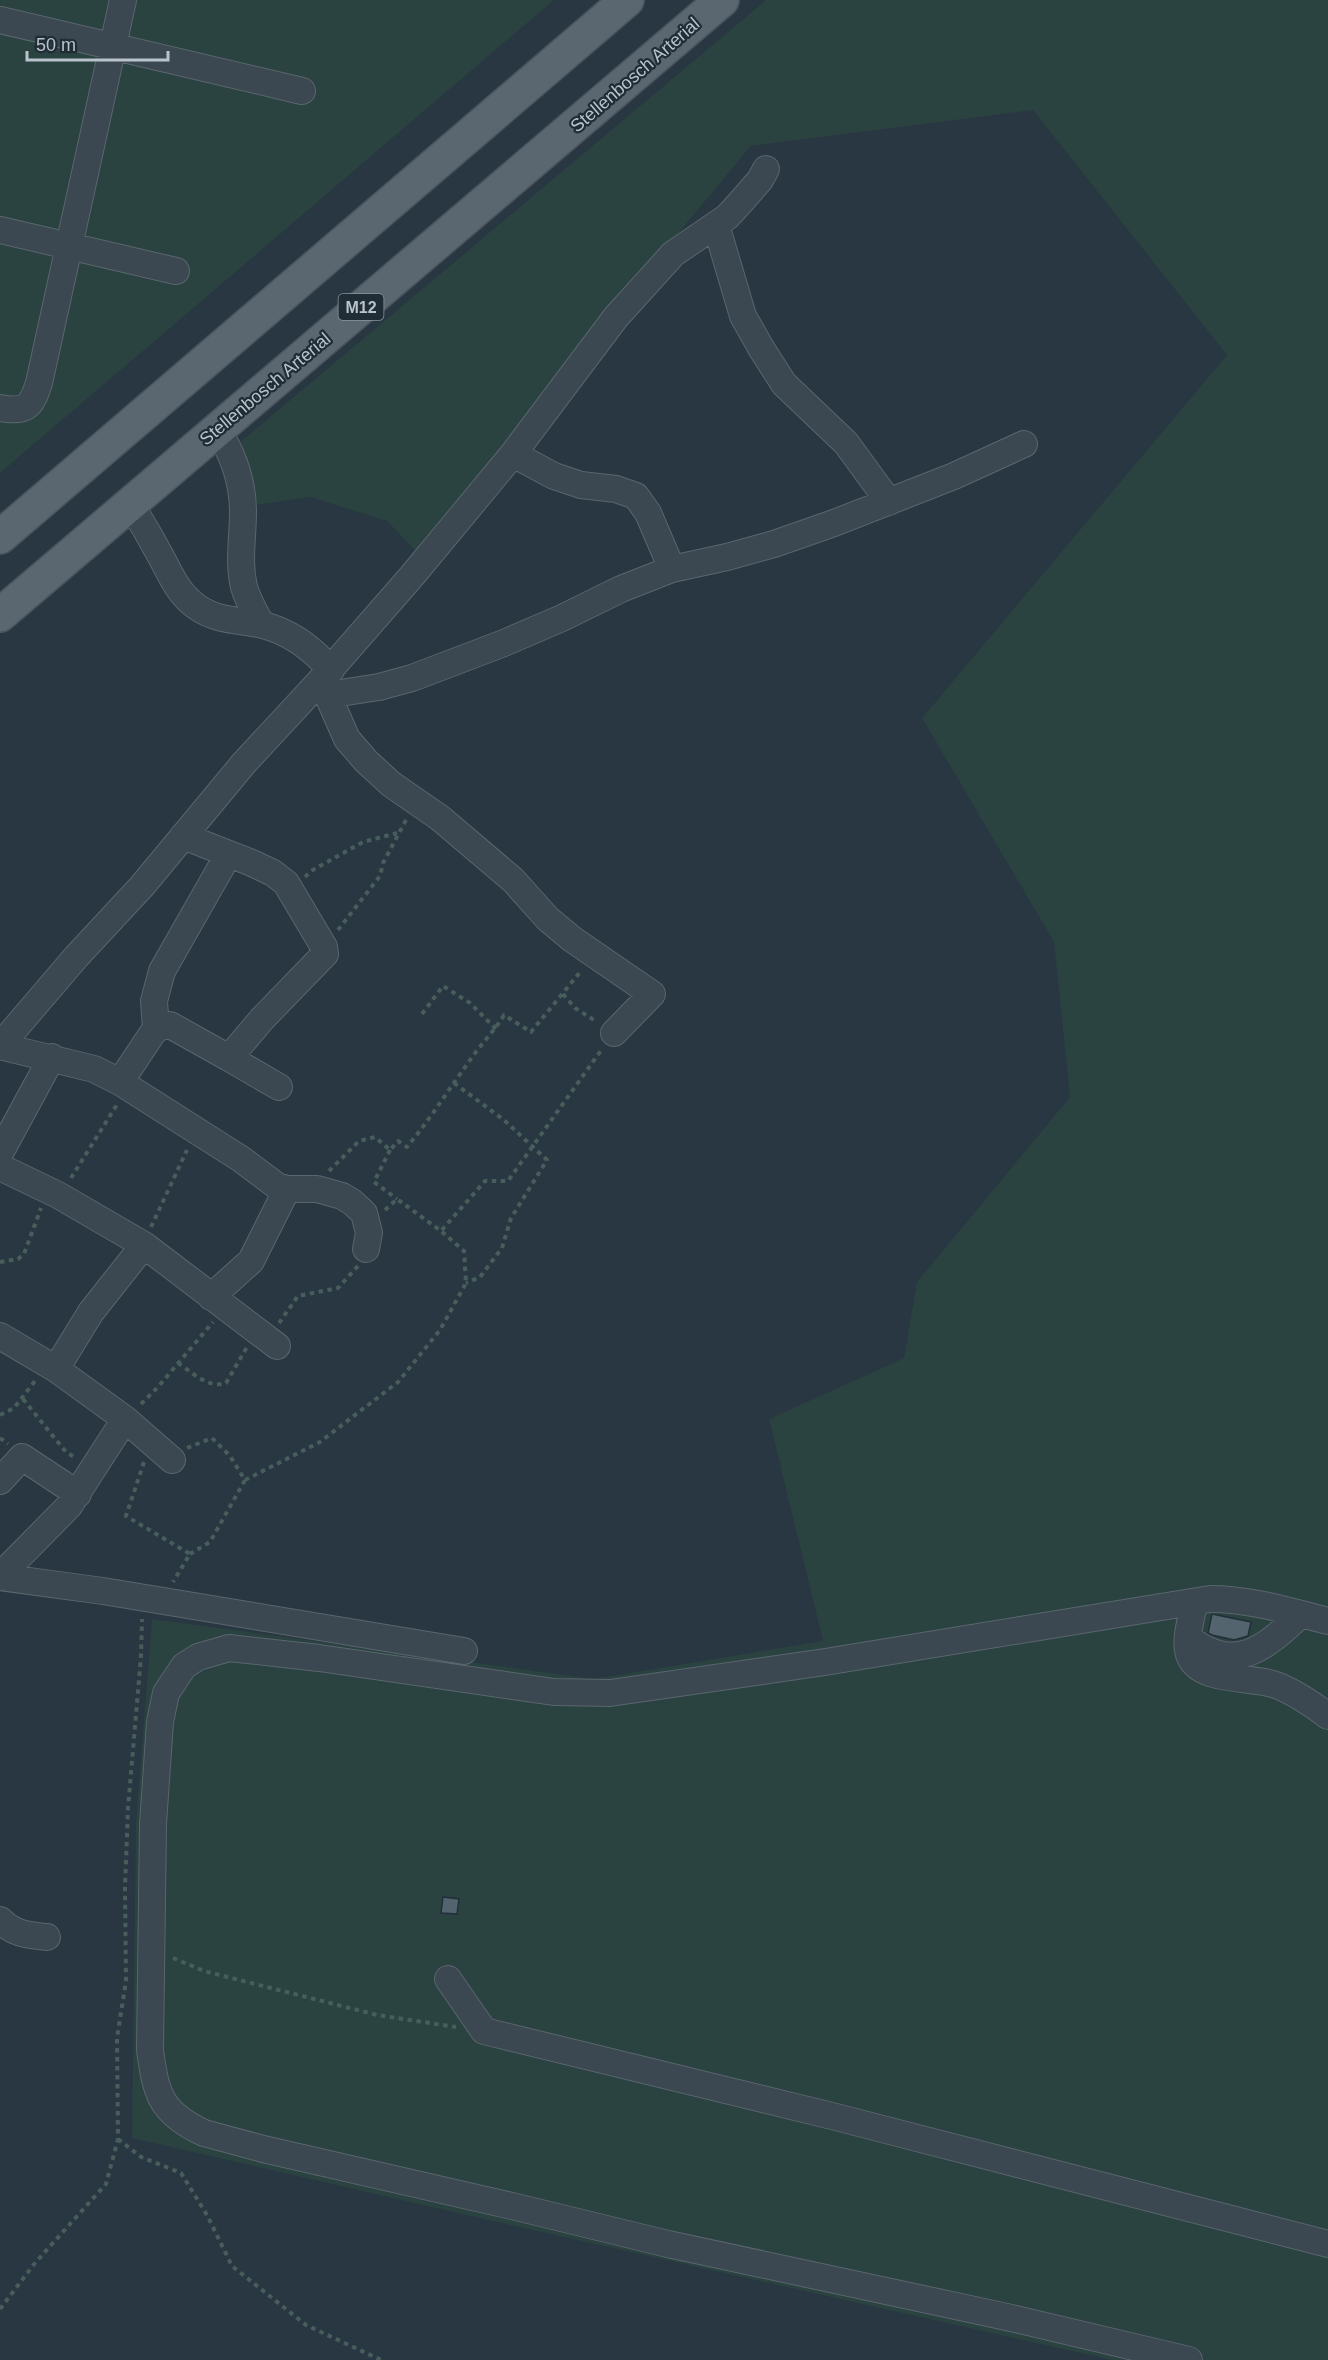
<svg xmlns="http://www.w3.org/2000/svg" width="1328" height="2360" viewBox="0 0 1328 2360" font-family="Helvetica,sans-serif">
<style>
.green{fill:#2a4240}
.building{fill:#53646e;stroke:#222f38;stroke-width:1.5}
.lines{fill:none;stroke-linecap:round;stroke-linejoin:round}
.minor-casing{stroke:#5a666e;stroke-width:28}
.major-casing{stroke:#48545d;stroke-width:36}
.path{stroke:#485e5c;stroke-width:4;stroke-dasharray:4.5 4.5;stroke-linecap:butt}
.minor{stroke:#3c4851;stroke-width:26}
.major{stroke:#5a6770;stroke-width:33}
.labels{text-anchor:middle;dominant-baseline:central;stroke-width:4.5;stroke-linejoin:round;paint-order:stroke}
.shield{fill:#202d36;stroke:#8b969e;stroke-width:1.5}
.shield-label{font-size:16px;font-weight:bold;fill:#b9c3cb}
.street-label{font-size:18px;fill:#b9c3cb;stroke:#202d36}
</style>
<rect width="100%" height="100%" fill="#283741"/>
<path class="green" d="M0,0H554L0,473Z
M766,0H1328V2360H1112L497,2222L132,2138L136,1822L152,1619L594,1679L823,1641L769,1419L904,1358L917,1282L1070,1097L1054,942L922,718L1227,355L1033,110L751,146L415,550L387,521L310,497L249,506L238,444Z"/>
<path class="building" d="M1212,1614L1251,1622L1248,1636L1234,1640L1212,1635L1208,1633Z
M443,1897L459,1899L457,1914L441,1913Z"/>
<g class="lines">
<defs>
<path id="minor" d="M0,20L302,91
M716,225L743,316L761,348L784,384L846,443L889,502
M0,230L176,271
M0,408C26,412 31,408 39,383L123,0
M217,429C233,454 243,482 243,512C243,538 238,562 244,587C248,601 255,613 262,625
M513,454L554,476L581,485L616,489L636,496L648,513L672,569
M130,504C141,521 151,538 160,555C171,575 178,594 197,607C216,621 241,620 263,625C291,632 312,648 331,670
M321,680L347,739L366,761L391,784L440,818L513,880L548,919L572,939L652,994L614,1033
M327,695L379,687L412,678L504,643L562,618L621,589L672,569L727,557L774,544L834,523L954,476L1024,444
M156,1028L154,1001L162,971L228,855
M0,1046L76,957L142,886L244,763L321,680L411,577L513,454L616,317L673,254L727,217L739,204L760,180L766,169
M0,1046L94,1069L120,1082L241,1159L277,1186L287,1189H317L342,1196L352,1202L364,1213L369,1233L366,1249
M229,1058L279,1087
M120,1082L156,1028L170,1025L229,1058L262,1019L325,954L324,947L286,883L273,873L252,863L183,836
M0,1153L52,1057
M0,1167L58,1195L144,1245L277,1346
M211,1297L251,1261L287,1189
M0,1336L56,1369L125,1419L172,1460
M56,1369L91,1312L144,1245
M0,1481L22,1457L78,1494
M0,1576L69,1506L125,1419
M0,1577L103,1591L464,1651
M1194,1602C1192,1618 1183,1642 1190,1657C1202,1683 1253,1676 1276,1685C1295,1692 1312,1704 1328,1716
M1188,1638C1236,1674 1264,1649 1301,1614
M0,1920C14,1934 27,1935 47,1937
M448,1979L484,2031L832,2116L1328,2244
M1189,2360L1007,2317L668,2244L512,2206L263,2149L204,2133C161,2113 156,2095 150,2050L153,1824L160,1722L166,1693L184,1666L198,1657L229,1648L319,1658L554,1692L610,1693L825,1662L1210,1599C1251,1599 1289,1611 1328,1621"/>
<path id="major" d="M0,537L627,0
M0,615L722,0"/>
</defs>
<use href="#minor" class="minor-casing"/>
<use href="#major" class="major-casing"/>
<path class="path" d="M305,877L311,871L363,842L397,833
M338,930L380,876L383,863L406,820
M563,994L575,1008L597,1022
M422,1014L443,986L470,1003L496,1029
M454,1083L504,1120L547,1160L511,1218L502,1248L480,1277L466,1283
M390,1150L374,1182L397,1199
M329,1171L359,1141L375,1137L390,1150L398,1141L407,1147C431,1118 451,1086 473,1056C483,1042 495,1030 504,1015L531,1032L581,971
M71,1178L118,1103
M385,1210L397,1199L441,1231L485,1181H508L602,1049
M151,1227L187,1150
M0,1262L18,1259L24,1254L41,1208
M279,1323L298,1296L338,1288L358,1266
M178,1363C192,1372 208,1389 226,1383L247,1347
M23,1399L66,1452L76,1458
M141,1404L158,1387L213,1322
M0,1415L14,1408L35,1381
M0,1438L8,1444
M187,1448L212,1438L230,1456L245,1480L210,1542L190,1554
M144,1462L126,1516L190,1554L173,1582
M245,1480L320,1442L398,1382L440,1330L466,1283L464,1251L441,1231
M173,1958L204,1971L377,2015L456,2027
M118,2139L141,2157L181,2173L207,2215L232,2266L306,2325L381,2360
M0,2309L35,2263L106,2184L118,2139L117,2038L126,1981L125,1887L128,1808L141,1656L142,1619"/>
<use href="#minor" class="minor"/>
<use href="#major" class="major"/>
</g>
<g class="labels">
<rect class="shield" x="338.5" y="294" width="45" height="26" rx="4.5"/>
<g class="shield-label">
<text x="361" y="307">M12</text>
</g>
<g class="street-label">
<text transform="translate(635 75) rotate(-41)">Stellenbosch Arterial</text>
<text transform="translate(265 389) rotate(-40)">Stellenbosch Arterial</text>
</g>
</g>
<path d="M27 51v9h141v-9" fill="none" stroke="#b9c3cb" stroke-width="3"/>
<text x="36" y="51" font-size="18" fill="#b9c3cb" stroke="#202d36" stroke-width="4.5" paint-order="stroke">50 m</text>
</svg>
